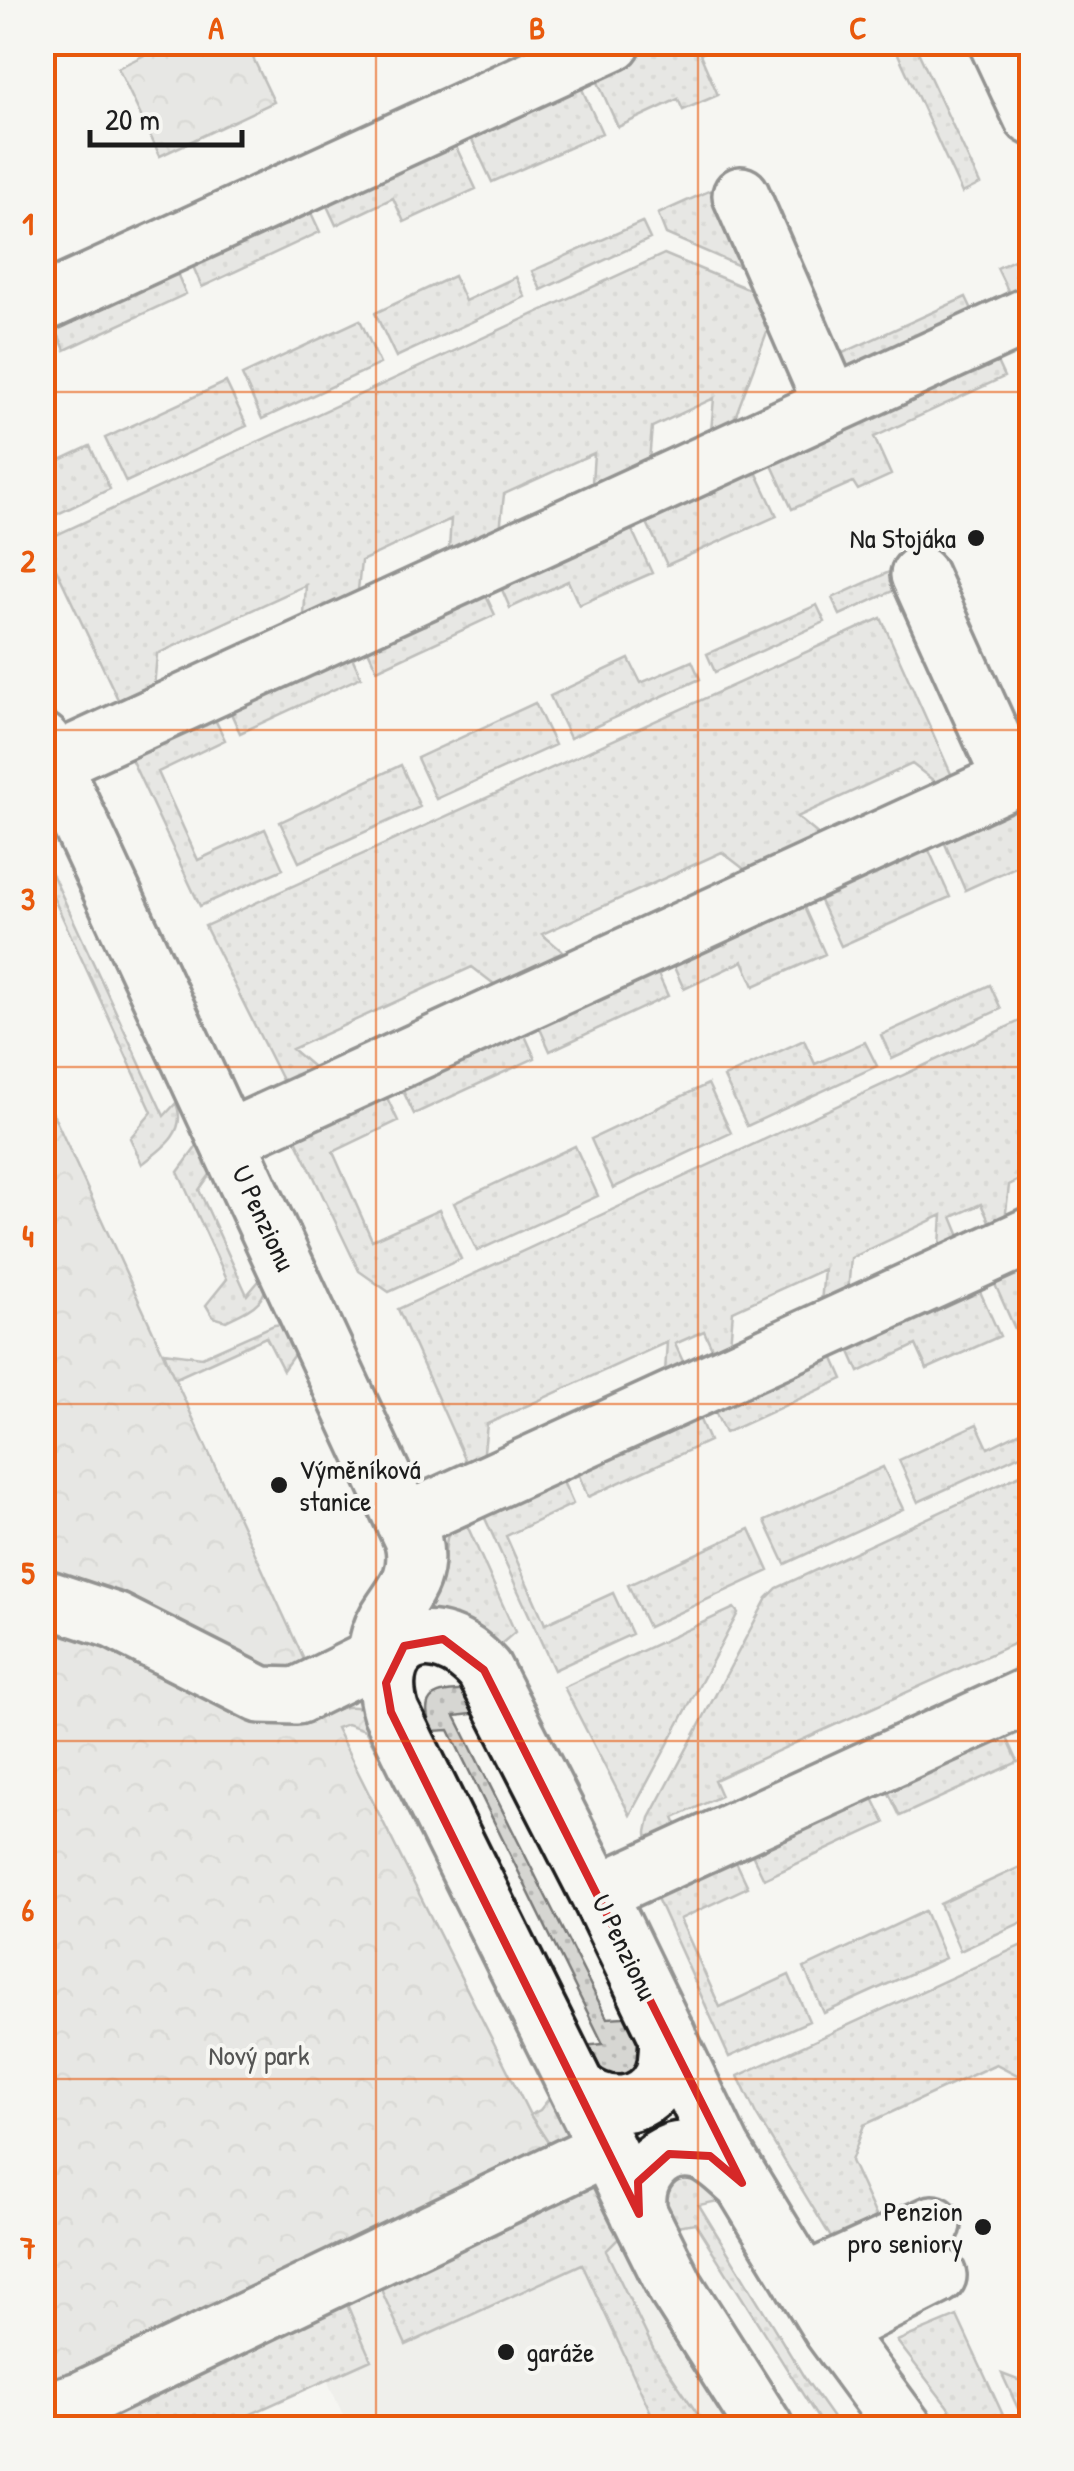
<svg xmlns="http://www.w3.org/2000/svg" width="1074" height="2471" viewBox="0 0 1074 2471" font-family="'Patrick Hand',sans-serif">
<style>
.built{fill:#e6e6e2}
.grass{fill:url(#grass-dots);stroke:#797977;stroke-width:2.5}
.park{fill:url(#park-crowns);stroke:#797977;stroke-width:2.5}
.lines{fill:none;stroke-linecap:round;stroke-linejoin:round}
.minor-casing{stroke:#1c1c1c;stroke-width:62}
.minor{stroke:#f6f6f2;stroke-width:55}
.marked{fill:none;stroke:#d62828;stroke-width:8;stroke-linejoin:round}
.grid{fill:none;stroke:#e8590c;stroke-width:2.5;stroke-opacity:0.55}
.poi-dot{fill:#1c1c1c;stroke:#f6f6f2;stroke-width:4}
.labels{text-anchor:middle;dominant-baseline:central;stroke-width:8;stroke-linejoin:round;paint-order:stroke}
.poi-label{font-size:28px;fill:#1c1c1c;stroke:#f6f6f2;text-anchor:end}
.street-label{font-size:28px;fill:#1c1c1c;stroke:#f6f6f2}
.park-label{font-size:28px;fill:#545453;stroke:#f6f6f2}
.neatline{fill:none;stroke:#e8590c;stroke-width:4}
.grid-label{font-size:32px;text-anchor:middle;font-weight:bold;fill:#e8590c}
</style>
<defs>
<pattern id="grass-dots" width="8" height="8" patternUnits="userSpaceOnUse" patternTransform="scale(2.5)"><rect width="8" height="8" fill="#d6d6d2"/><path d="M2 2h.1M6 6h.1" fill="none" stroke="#b7b7b4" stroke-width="1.8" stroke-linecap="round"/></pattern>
<pattern id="park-crowns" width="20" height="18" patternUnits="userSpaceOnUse" patternTransform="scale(2.5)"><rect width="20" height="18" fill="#d6d6d2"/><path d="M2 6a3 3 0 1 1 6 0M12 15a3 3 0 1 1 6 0" fill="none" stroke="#b7b7b4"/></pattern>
</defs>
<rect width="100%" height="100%" fill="#f6f6f2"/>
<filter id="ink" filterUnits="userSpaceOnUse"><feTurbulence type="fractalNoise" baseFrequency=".01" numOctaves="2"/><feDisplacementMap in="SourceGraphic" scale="20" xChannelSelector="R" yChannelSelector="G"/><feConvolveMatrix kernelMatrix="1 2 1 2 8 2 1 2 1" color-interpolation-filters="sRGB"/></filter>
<g filter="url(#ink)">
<path class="built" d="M601,2168L746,2428H349L327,2380L371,2360L342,2293Z"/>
<path class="grass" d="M655,43H725L700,54L718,95L683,110L678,99L618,127L593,71Z
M893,43H914L980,184L962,193Z
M577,78L602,133L492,182L467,129Z
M451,136L476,189L404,222L393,198L336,225L322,195Z
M720,186L760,275L666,234L658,214Z
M306,202L320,232L202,287L189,257Z
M642,222L650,239L541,290L532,271Z
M1031,252V295L1014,303L997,268Z
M664,254L772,299L774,313L731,428L710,443L714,398L652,427L648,472L591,498L594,453L504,494L499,540L448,563L451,519L361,561L357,600L303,630L306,585L157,654L153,699L124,712L43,541Z
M173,264L186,294L65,350L52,320Z
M454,276L465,301L516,277L525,297L396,357L375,313Z
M966,297L977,320L850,369L836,356Z
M360,320L380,364L262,419L242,375Z
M991,349L1004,377L874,437L891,475L858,490L853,482L792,509L766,452Z
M226,382L247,426L126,482L105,438Z
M90,446L110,489L43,521V468Z
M750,459L777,516L667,565L641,510Z
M626,517L652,573L579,605L568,581L510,608L496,576Z
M898,568L906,585L840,615L832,598Z
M480,583L495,615L377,670L362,637Z
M817,605L825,622L715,672L707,654Z
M881,618L957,787L947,791L912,764L797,817L831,845L757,879L722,852L542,934L575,962L507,994L472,967L292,1049L326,1078L289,1094L205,926Z
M346,644L361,677L240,733L225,700Z
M629,659L641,683L692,661L700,679L570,738L550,696Z
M535,703L555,745L436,799L417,758Z
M209,707L225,740L158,772L198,860L265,829L283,869L200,906L125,746Z
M401,765L420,807L299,862L280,822Z
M1031,791V860L965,890L939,830Z
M923,837L950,897L841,946L814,888Z
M42,852L164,1116L176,1103C188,1132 162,1149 142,1164L130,1138L152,1112L43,875Z
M798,894L825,954L754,986L743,961L684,989L668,954Z
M652,961L668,996L550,1051L534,1015Z
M990,985L1001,1009L892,1059L881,1035Z
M1031,1016V1174L1009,1185L1004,1230L995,1234L981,1204L952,1217L961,1239L939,1260L942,1215L851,1258L847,1302L820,1315L824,1269L733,1311L729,1356L718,1361L704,1331L675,1344L685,1366L664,1387L667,1342L487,1424L482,1469L472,1475L398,1309Z
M519,1022L535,1058L414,1114L397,1078Z
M804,1040L815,1064L865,1042L877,1066L747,1126L724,1077Z
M708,1084L731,1133L613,1188L591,1139Z
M381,1085L398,1121L333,1152L372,1240L439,1210L461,1259L389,1292L359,1271L290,1127Z
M206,1134L219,1162L199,1190L247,1295L269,1269C267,1303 255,1307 226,1321L213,1317L206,1305L227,1279L178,1172Z
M575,1146L598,1196L477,1251L454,1203Z
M1031,1252V1322L1015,1329L989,1271Z
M974,1278L1000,1336L927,1369L916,1345L859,1372L844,1338Z
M284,1324L303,1342L283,1370L266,1337L174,1379L164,1352L202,1357L274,1325Z
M828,1345L843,1379L725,1433L709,1399Z
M694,1406L709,1441L588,1497L573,1461Z
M977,1424L988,1448L1031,1427V1450L918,1502L899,1460Z
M883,1467L903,1509L785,1564L765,1521Z
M557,1468L573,1504L506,1536L545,1624L613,1593L632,1634L554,1670L479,1505Z
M1031,1470V1642L1028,1637L714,1780L721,1796L674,1818L682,1837L649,1852L647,1832L650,1818L767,1598L777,1588Z
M461,1512L515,1632L493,1651L422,1618L441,1578L447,1538Z
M750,1529L769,1571L648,1627L628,1585Z
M734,1608L738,1613L630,1815L564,1687Z
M477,1690L488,1712L455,1716L607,2018L641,2016L653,2052L617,2086L573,2047L603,2044L449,1730L432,1731C415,1688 444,1692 477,1690Z
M1002,1727L1018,1762L900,1816L883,1781Z
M868,1788L885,1823L764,1879L747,1844Z
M731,1851L748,1887L680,1919L720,2007L789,1975L809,2021L729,2057L652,1887Z
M1031,1862V1918L960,1951L940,1904Z
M925,1911L945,1958L824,2013L804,1968Z
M1031,1941V2082L996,2064L864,2125L851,2161L882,2229L838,2249L756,2114L738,2076Z
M561,2083L587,2138L555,2153L530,2115L540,2110Z
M601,2168L630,2227L606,2251L654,2350L707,2428H658L582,2264L406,2345L375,2276Z
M686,2169L732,2198L699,2205L804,2377L840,2428H824L695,2223L663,2228L657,2188Z
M342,2293L371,2360L220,2428H102L98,2418Z
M957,2316L1009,2428H964L897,2341Z
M1002,2374L1031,2385V2428H1027Z"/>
<path class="park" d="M171,42L246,43L274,102L160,156L118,68Z
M42,1090L328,1712C367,1696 373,1717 393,1747L382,1761L365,1730L347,1724L336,1728L530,2115L555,2153L42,2399Z"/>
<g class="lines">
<defs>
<path id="minor" d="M997,42L1032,117
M741,195L832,404
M42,304L613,42
M919,575L1011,779
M42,741L413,1541C427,1604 360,1609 381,1679
M52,763L1032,314
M227,1139L1032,770
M404,1522L1032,1235
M42,1597L115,1621L261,1695L297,1696L362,1664L376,1661
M598,1893L1032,1694
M578,2088C603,2111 645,2111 662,2077C668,2065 667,2049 668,2036
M639,2214C632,2178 657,2143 697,2151C714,2155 729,2172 742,2183
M803,2283L933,2224
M832,2330L938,2276
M42,2412L83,2399L594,2154
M765,2428L676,2288L391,1712C369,1638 436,1615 484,1670L598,1893L722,2149L832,2330L904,2428"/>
</defs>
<use href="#minor" class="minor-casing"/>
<use href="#minor" class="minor"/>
</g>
</g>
<path d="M0 0H1074V2471H0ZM443,1639L484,1670L742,2183L710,2156L669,2154L638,2182L639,2214L391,1712L386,1683L404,1646Z" fill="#f6f6f2" fill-opacity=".55" fill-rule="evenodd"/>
<path class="marked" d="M443,1639L484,1670L742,2183L710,2156L669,2154L638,2182L639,2214L391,1712L386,1683L404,1646Z"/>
<path class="grid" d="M376,42V2428M698,42V2428M42,392H1032M42,730H1032M42,1067H1032M42,1404H1032M42,1741H1032M42,2079H1032"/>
<g class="poi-dot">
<circle cx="976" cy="538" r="10"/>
<circle cx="279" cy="1485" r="10"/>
<circle cx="983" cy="2227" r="10"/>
<circle cx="506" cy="2352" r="10"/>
</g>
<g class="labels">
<g class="poi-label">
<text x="956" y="538">Na Stojáka</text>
<text x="299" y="1469" text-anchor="start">Výměníková<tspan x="299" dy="32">stanice</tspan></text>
<text x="963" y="2211">Penzion<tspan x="963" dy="32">pro seniory</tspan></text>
<text x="526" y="2352" text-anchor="start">garáže</text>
</g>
<g class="street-label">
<text transform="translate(264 1218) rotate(65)">U Penzionu</text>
<text transform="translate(625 1947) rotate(64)">U Penzionu</text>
</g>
<g class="park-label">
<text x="259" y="2055">Nový park</text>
</g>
</g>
<rect width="1074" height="2471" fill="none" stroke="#f6f6f2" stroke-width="110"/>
<path d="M90 130v15h152v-15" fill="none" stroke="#1c1c1c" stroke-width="5"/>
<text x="105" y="130" font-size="30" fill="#1c1c1c" stroke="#f6f6f2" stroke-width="8" paint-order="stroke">20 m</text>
<rect x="55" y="55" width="964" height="2361" class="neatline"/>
<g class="grid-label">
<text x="216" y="39">A</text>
<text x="537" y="39">B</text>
<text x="858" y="39">C</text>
<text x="28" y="235">1</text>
<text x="28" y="572">2</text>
<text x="28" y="910">3</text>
<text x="28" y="1247">4</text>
<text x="28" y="1584">5</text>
<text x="28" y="1921">6</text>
<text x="28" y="2259">7</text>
</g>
</svg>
